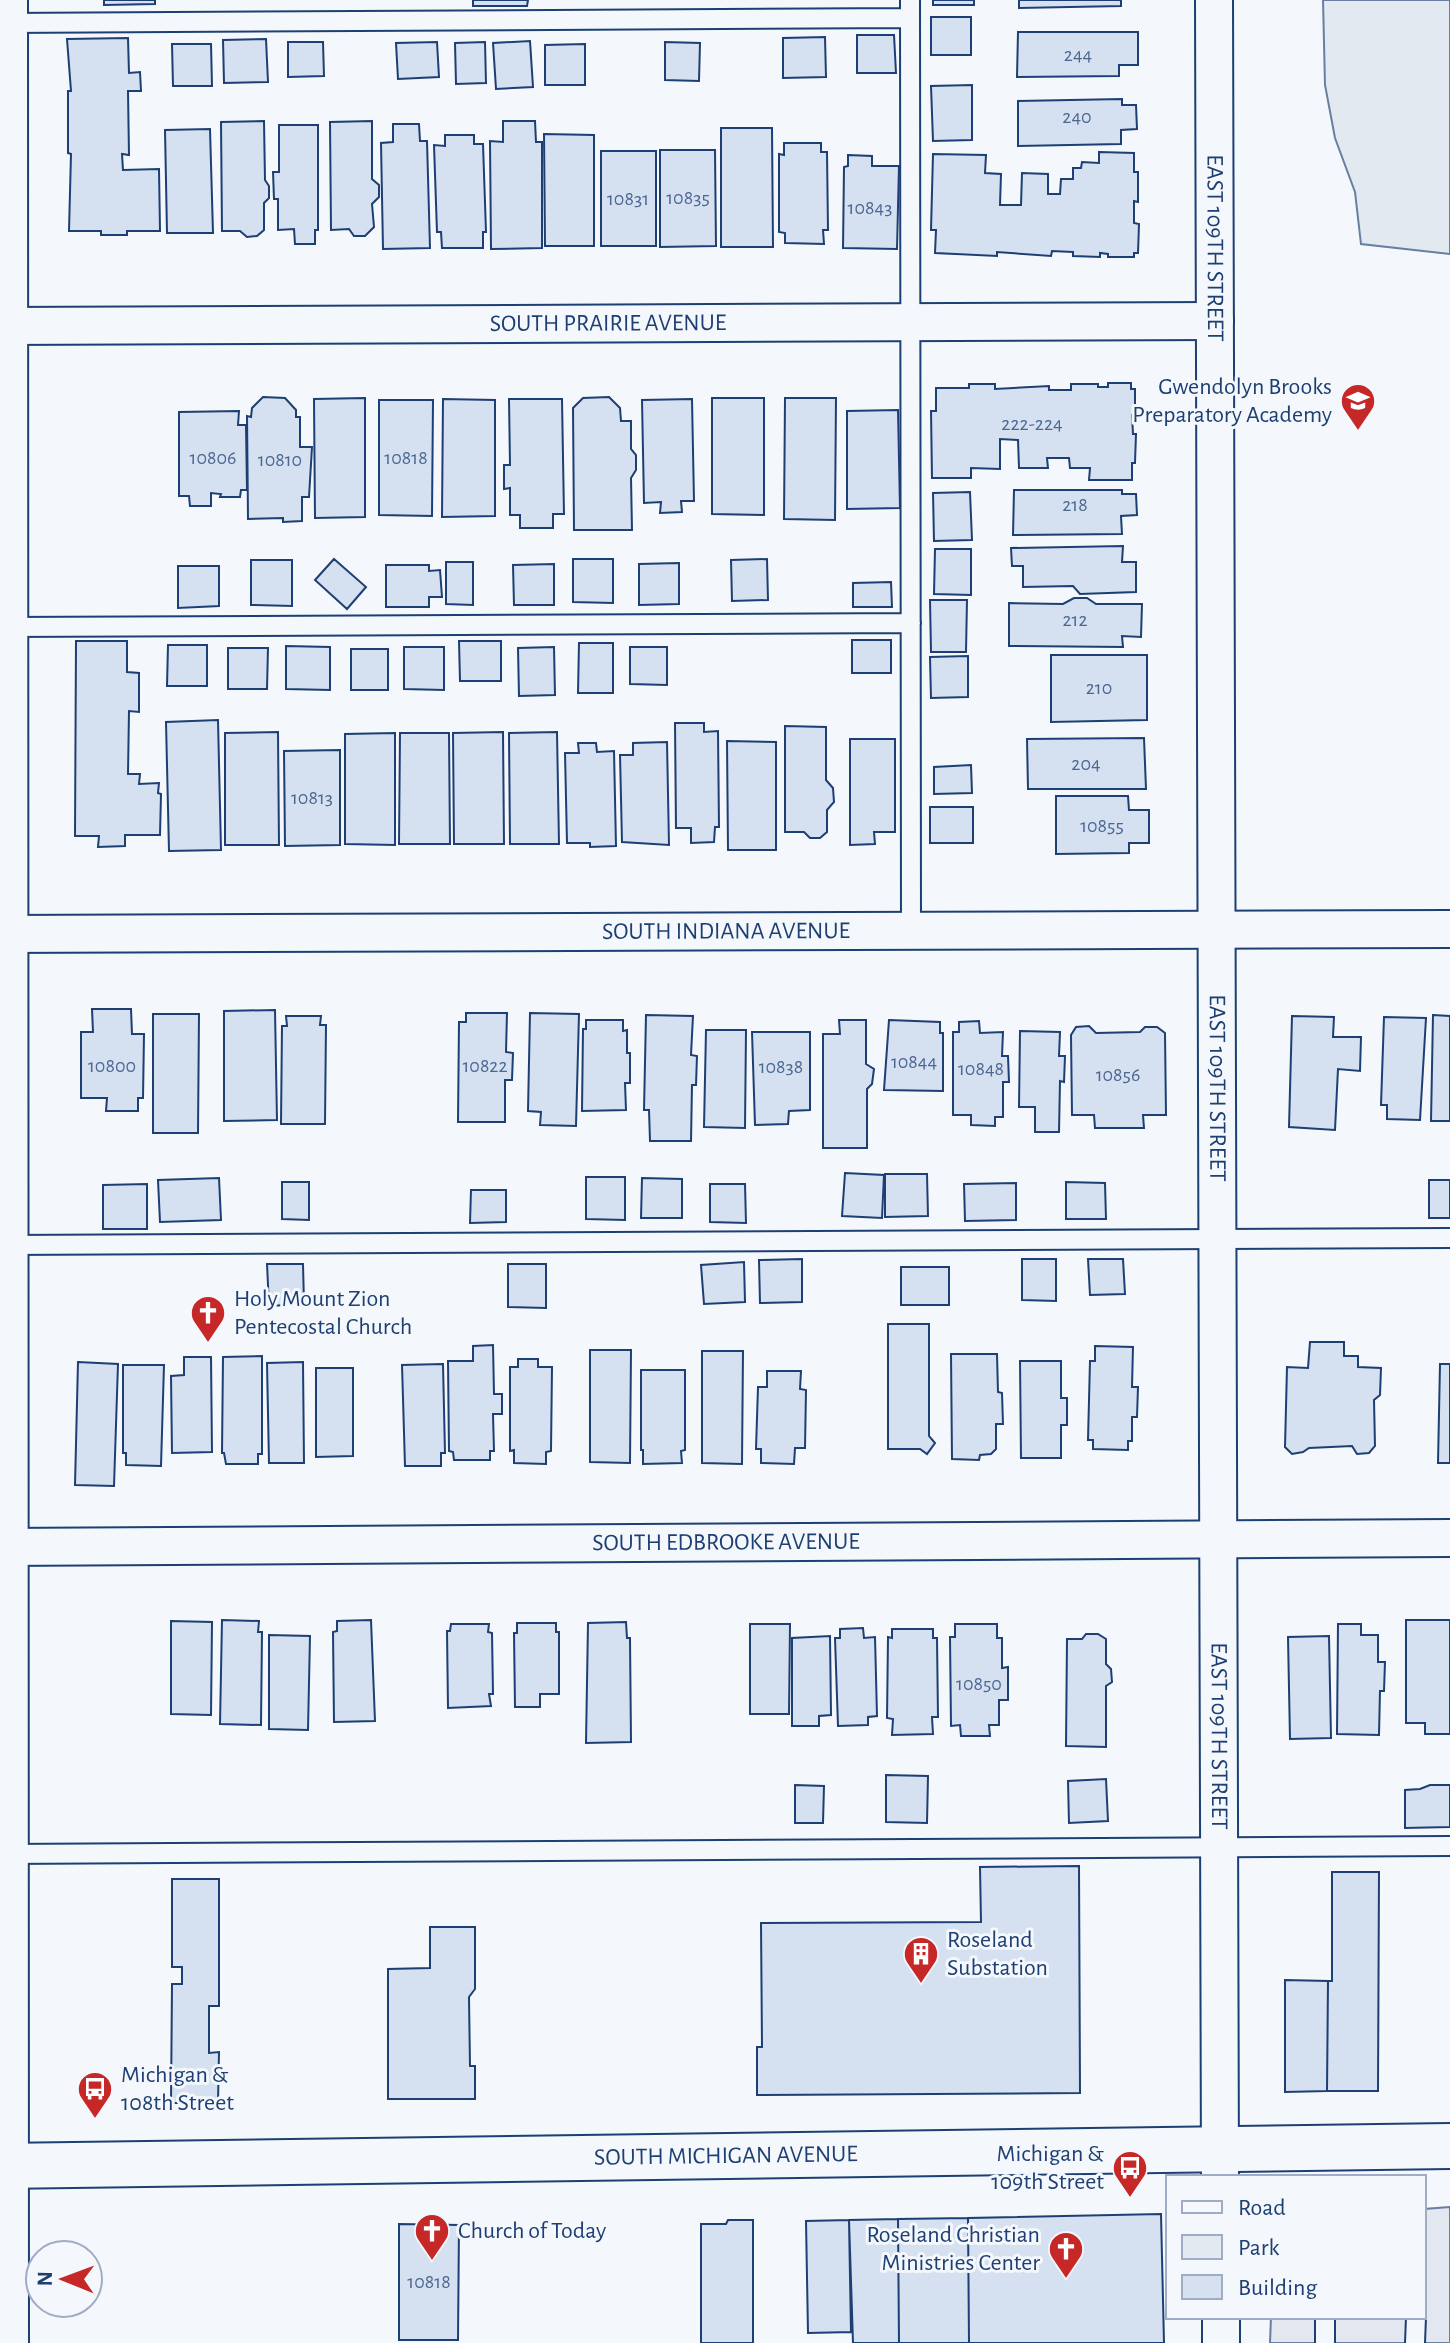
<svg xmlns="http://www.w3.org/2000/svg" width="1450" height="2343" viewBox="0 0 1450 2343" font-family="'Alegreya Sans',sans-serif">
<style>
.green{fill:#e3e9f0;stroke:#687fa3;stroke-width:2}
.parking{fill:#e3e8f0;stroke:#687fa3;stroke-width:2}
.building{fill:#d5e0f0;stroke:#1d3f73;stroke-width:2}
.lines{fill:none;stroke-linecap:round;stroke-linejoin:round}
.service-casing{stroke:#1d3f73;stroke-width:22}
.minor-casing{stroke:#1d3f73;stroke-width:40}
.secondary-casing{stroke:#1d3f73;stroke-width:48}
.service{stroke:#f4f7fb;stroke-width:18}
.minor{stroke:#f4f7fb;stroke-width:36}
.secondary{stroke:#f4f7fb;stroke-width:44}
.labels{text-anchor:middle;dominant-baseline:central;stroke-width:6;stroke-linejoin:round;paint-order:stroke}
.number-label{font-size:20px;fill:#4b6792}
.street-label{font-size:24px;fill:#1d3f73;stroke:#f4f7fb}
.poi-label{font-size:24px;fill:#1d3f73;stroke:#f4f7fb;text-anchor:start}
</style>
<rect width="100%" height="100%" fill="#f4f7fb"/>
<path class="green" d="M1323,0H1450V254L1361,244L1355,192L1335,138L1325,85Z"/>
<path class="parking" d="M1450,2207V2343H1270L1271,2317H1424V2209Z"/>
<path class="building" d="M104,0H155V4L104,5Z
M473,0H528L527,6H473Z
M933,0H974V5H933Z
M1019,0H1121V6L1019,8Z
M931,17H971V55H931Z
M1018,32H1138V65H1119V76L1017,77Z
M857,35H894L896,73H857Z
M825,37L826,77L783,78V38Z
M128,38L129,73L140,72L141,91H128L129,155L122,154L123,170L159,169L160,231H127V235H101V231H69L71,154L68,153V91H71L67,39Z
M266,39L268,82L224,83L223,40Z
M530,41L533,87L496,89L493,43Z
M288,42H323L324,76L288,77Z
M437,42L439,77L398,79L396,43Z
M485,42L486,83L456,84L455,43Z
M665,42L700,43L699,81L665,80Z
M172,44H211L212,86H173Z
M585,44V85H545V45Z
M972,85V140L933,141L931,86Z
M1122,99V105H1136L1137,129L1121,130V144L1018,146V101Z
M264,121L265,180L269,186V198L264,203V230L257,236L247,237L240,231H222L221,122Z
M372,121V179L379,185V197L372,204L374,227L365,236H354L349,229L331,230L330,122Z
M503,121H535L536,142H542V248L491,249L490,141L503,142Z
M393,124H419L420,141H427L430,248L383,249L381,143L393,142Z
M279,125H318V230H315V244H295L294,229L278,230V199H274L273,172H279Z
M721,128H772L773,247H721Z
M210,129L213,233H167L165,130Z
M544,134L594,135V246H545Z
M445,135H474V144H483L486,232H483V248H442L441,232H437L434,145L445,146Z
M784,143H821V152H827L828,230H823L824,244L785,243V233L779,232V154L784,155Z
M660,150H715L716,246L660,247Z
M601,151H656V246H601Z
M1099,152L1134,153V172H1138V202L1134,201V223L1139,224L1138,253H1134V257H1108V254L1100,253V257L1073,256V252L1052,251L1051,256L997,252V256L935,253L936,230H931L933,154L986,155L985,173L1001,174L1000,205H1021L1022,173L1048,174V194H1060L1061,179H1073V168H1081L1082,162L1099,163Z
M848,155L872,156V166H899L897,249L843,248L844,167L848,166Z
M1108,383H1131V389H1135V415H1132L1133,434H1136L1135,463H1132V480H1089L1090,468H1070L1069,458H1047L1048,468H1019L1018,440L1000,439V469L971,468V478H932L931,411H936V388H969V384H995V389L1049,386V390H1071V384H1098V387H1108Z
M263,397L285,398L296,410V417H300V447H312L309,497H302V521L283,522V518L248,519L247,416L251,417L252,408Z
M609,397L620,408L621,421H631V449L636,455V470L631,478L632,530H574L573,408L583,398Z
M365,398V517L315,518L314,399Z
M712,398H764V515L712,514Z
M785,398H836L835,520L784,519Z
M443,399L495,400V516L442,517Z
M509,399H562L564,514H553V528H520V515H510V488L504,489V465H510Z
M692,399L694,501H681L682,512L660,513L661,502L644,503L642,400Z
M379,400H433L432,516L379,515Z
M898,410L900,508L847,509V411Z
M239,411L238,425H246L247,490H241L240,497H220L221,494L211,493V506H190L189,496H179V412Z
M1014,490H1122V494H1136L1137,515L1121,516L1122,534L1013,535Z
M970,492L972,540L934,541L933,493Z
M1123,546L1122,562H1136V592L1080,594L1073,586L1023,587V566H1012L1011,548Z
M935,549H971V595L934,594Z
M334,559L366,587L347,609L315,580Z
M573,559H613V603L573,602Z
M767,559L768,600L732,601L731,560Z
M251,560H292V606L251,605Z
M446,562H473V605L446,604Z
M679,563V604L639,605V564Z
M554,564V605H514L513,565Z
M386,565H429V571L440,570L442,597H429V607H386Z
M178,566H219V606L178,608Z
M891,582L892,607H853V583Z
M1074,598H1087L1096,604H1142L1141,637L1122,636L1123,647L1009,646V603L1063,604Z
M930,600H967L966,652H931Z
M852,640H891V673H852Z
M76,641H127V672L139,673V712L129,711L128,774H140L139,784L159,783L158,793L161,794L160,835H125V846L98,847L99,836H75Z
M459,641H501V681H460Z
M579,643H613V693H578Z
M168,645H207V686H167Z
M286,646L330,647V690L286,689Z
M404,647H444V690L404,689Z
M554,647L555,695L519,696L518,648Z
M630,647H667V685L630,684Z
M228,648H268L267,689H228Z
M351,649H388V690H351Z
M1051,655H1147V720L1051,722Z
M968,656V697L931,698L930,657Z
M218,720L221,850L169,851L166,722Z
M675,723H704V732L718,731L719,827H715L714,842L691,843V828H676Z
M785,726L826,727V780L833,788L834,802L827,810V832L820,838H810L804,832H785Z
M278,732L279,845H225V733Z
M503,732L504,844H454L453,733Z
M557,732L559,844H510L509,733Z
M395,733V845L345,844V734Z
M400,733H449L450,844H399Z
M1144,738L1146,789H1028L1027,739Z
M850,739H895V832H874L875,844L850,845Z
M727,741L776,742V850H728Z
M667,742L669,845L622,842L620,755H633V743Z
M578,743H596L597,752L614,751L616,846L590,847V843H567L565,753H579Z
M340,750V845L285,846L284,751Z
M971,765L972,793L934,794V767Z
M1056,796H1128L1129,810H1149V843H1129V853L1056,854Z
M930,807H973V843H930Z
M92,1009H131L132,1034H144L143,1098H138V1111H106L107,1098H81V1032H93Z
M275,1010L277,1120L224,1121V1011Z
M466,1013H507L506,1052L513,1053L512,1080H505V1122H458L459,1022H466Z
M530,1013L579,1014L576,1126L540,1125L541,1112L528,1111Z
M153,1014H199L198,1133H153Z
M646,1015L693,1016L691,1055L697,1056L696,1085H692L691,1141H650L649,1110H644Z
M1433,1015L1450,1016V1121H1431Z
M286,1016H321L320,1025H326L325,1124H281L282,1026H287Z
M1292,1016L1334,1017L1333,1037H1361L1360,1071L1338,1069L1335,1130L1289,1127Z
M1384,1017L1426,1018L1420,1120L1387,1119V1105H1381Z
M586,1020H623V1031L627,1030V1053H630V1083H625L626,1110L582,1111L583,1029H586Z
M839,1020H866V1064L874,1069L872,1084L867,1089V1148H823V1034H840Z
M889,1020L940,1022V1033H943V1091L884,1090Z
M979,1021L980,1033L1003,1032L1002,1056H1008L1009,1082H1003V1117H995V1126L971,1125V1115H953V1032H959V1022Z
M1089,1026L1096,1033L1140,1032L1145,1027H1157L1165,1033L1166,1115H1143L1144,1128H1095L1094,1115H1072L1071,1035L1076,1027Z
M706,1030H746L745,1128L704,1127Z
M1020,1031L1060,1032L1059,1056H1065L1064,1082L1060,1081L1059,1132H1035V1107H1019Z
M752,1032H810V1110L789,1111L788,1124L755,1125Z
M845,1173L884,1175L882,1218L842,1216Z
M885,1174H927L928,1216L885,1217Z
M586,1177H625V1220L586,1219Z
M219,1178L221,1220L160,1222L158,1180Z
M642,1178L682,1179V1218H641Z
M1429,1180H1450V1218H1429Z
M282,1182H309V1220L282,1219Z
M1066,1182L1105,1183L1106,1219H1066Z
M1016,1183V1220L965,1221L964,1184Z
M147,1184V1229H103V1185Z
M710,1184H745L746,1223L710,1222Z
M471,1190H506V1222L470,1223Z
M802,1259V1302L760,1303L759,1260Z
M1022,1259H1056V1301L1022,1300Z
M1088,1259H1123L1125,1294L1090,1295Z
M744,1262L745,1302L704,1304L701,1265Z
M267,1264H303L304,1304L269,1306Z
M508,1264H546V1308L508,1307Z
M901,1267H949V1305H901Z
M888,1324H929V1436L935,1443L927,1454L920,1449H888Z
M1310,1342H1344V1356H1358V1367L1381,1368L1380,1395L1374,1400L1375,1446L1369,1453L1357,1454L1352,1446L1309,1448L1303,1452L1292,1454L1285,1447L1287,1367L1308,1368Z
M493,1345L494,1394H502V1414H493L494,1451H490V1460H454L453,1452L449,1451L448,1361H473V1346Z
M1095,1346L1133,1347L1132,1387H1138L1137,1417H1132V1441H1128V1450L1093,1449V1440H1088L1090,1361H1095Z
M590,1350H631L630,1463L590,1462Z
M702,1351H743L742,1464L702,1463Z
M951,1354H997L998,1392L1002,1393L1003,1424H996V1449L991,1454L980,1455L979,1460L952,1459Z
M262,1356V1454H258V1464H226L224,1453H222L223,1357Z
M184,1357H211L212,1452L172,1453L171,1376L184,1375Z
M518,1359H538V1367H552L551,1451L546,1452V1464L514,1463V1450L510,1451V1367H518Z
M1020,1361H1061V1398H1067V1425H1061V1458H1021Z
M78,1362L118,1364L114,1486L75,1485Z
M303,1362L304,1463H269L267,1363Z
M443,1364L445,1453H441V1466H405L402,1365Z
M1440,1364H1450V1463H1438Z
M123,1365H164L161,1466L126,1465V1453H123Z
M316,1368H353V1456L316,1457Z
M641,1370H685V1450L681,1451L682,1463L643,1464V1450H641Z
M767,1371H801L800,1389L806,1390L805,1448H795L794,1464L761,1463V1449H756L758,1387H767Z
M222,1620L259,1621L258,1632H262L261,1725L220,1724Z
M371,1620L375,1721L334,1722L333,1632L337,1631V1621Z
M1406,1620H1450V1734H1425V1723H1406Z
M171,1621L212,1622L211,1715L171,1714Z
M626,1622L627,1638H630L631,1742L586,1743L588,1623Z
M517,1623H556V1632H559V1694H540V1707H515L514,1633H517Z
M451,1624H489L488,1632L492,1633L493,1694H489L491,1706L448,1708L447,1631H450Z
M750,1624H790L789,1714H750Z
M955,1624H997V1638H1002V1668L1008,1667V1700H999V1725H989L990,1736H961L960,1725L951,1726L950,1637H955Z
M1338,1624H1361V1635H1378V1662H1385L1384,1691H1380L1379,1735L1337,1734Z
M863,1628L864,1638L875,1637L877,1716L868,1717V1725L838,1726L835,1638H840V1629Z
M892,1629H933V1638H937L938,1717H932L933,1734L892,1735L893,1719L887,1718L888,1637L892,1638Z
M1086,1634H1098L1106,1639V1664L1111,1669L1112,1682L1106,1686V1747L1066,1746L1067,1639H1082Z
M269,1635L310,1636L308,1730L269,1729Z
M830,1636L831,1715L819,1716V1726H792V1638Z
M1329,1636L1331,1738L1290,1739L1288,1637Z
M886,1775L928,1776L927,1823L886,1822Z
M1106,1779L1108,1821L1069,1823L1068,1781Z
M795,1785L824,1786L823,1823H795Z
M1430,1785H1450V1827L1405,1828V1790L1420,1789Z
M1079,1866L1080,2093L757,2095V2047H762L761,1923L981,1922L980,1867Z
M1332,1872H1379L1378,2091H1327L1328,1981H1332Z
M172,1879H219V2006H209V2053L219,2052L218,2103H171L172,1984H182V1967H172Z
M430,1927H475V1989L469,1997L470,2066H475V2099H388V1969L430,1968Z
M1285,1980L1328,1981L1327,2091L1285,2092Z
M1161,2214L1164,2343H969L968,2218Z
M968,2218L969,2343H899L898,2219Z
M898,2219L899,2343H853L849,2220Z
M728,2220H753V2343H701V2224H726Z
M849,2220L851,2332L808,2333L806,2221Z
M399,2224L459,2225L458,2340H399Z"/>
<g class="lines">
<defs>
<path id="service" d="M910,0L911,930
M5,23L910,18
M3,627L911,623
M5,1245L1450,1238
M5,1854L1450,1846
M1325,2317V2343
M1415,2343L1416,2317"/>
<g id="minor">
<path d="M9,0L10,2343"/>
<path id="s1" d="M1214,0L1220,2177"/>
<path id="s2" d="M0,326L1215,321"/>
<path id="s3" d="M0,934L1450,929"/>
<path id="s4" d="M0,1547L1450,1538"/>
<path d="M1221,2317V2343"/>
</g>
<g id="secondary">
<path id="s5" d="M0,2166L1450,2146"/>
</g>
</defs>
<use href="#service" class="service-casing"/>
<use href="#minor" class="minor-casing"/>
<use href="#secondary" class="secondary-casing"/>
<use href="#service" class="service"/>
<use href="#minor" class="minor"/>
<use href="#secondary" class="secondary"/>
</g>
<defs>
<symbol id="school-pin" viewBox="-11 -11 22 30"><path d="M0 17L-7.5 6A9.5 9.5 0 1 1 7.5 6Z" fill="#c62828" stroke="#f4f7fb"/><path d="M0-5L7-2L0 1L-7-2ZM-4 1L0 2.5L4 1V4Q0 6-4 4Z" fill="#fff"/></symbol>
<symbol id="church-pin" viewBox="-11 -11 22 30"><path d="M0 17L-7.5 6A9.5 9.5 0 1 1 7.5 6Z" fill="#c62828" stroke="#f4f7fb"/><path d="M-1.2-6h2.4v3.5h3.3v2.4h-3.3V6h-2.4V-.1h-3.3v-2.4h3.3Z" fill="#fff"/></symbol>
<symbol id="building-pin" viewBox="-11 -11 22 30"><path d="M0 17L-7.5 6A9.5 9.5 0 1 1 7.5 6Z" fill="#c62828" stroke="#f4f7fb"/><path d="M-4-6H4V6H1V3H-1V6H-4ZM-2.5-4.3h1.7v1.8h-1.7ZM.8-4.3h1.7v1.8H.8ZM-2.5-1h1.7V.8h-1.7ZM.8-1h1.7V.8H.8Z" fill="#fff"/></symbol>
<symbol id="bus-pin" viewBox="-11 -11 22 30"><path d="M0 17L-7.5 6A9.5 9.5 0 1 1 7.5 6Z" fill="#c62828" stroke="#f4f7fb"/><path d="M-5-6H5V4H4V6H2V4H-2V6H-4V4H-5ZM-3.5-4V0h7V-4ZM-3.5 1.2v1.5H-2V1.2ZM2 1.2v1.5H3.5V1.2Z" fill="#fff"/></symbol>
</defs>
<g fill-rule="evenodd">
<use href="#school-pin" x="1338" y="381" width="40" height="54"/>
<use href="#church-pin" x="188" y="1293" width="40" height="54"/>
<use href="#building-pin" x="901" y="1934" width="40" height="54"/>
<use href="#bus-pin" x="75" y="2069" width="40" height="54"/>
<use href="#bus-pin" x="1110" y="2148" width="40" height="54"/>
<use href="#church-pin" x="412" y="2211" width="40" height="54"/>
<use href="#church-pin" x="1046" y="2229" width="40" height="54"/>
</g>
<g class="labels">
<g class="number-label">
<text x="1078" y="55">244</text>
<text x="1077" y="117">240</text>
<text x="688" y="198">10835</text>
<text x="628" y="199">10831</text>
<text x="870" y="208">10843</text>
<text x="1032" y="424">222-224</text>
<text x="213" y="458">10806</text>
<text x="406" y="458">10818</text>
<text x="280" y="460">10810</text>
<text x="1075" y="505">218</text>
<text x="1075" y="620">212</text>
<text x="1099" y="688">210</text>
<text x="1086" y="764">204</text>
<text x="312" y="798">10813</text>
<text x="1102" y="826">10855</text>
<text x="914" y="1062">10844</text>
<text x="112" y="1066">10800</text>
<text x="485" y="1066">10822</text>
<text x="781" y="1067">10838</text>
<text x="981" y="1069">10848</text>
<text x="1118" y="1075">10856</text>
<text x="979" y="1684">10850</text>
<text x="429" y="2282">10818</text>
</g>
<g class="street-label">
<text stroke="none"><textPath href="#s1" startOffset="248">EAST 109TH STREET</textPath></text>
<text stroke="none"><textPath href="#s2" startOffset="608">SOUTH PRAIRIE AVENUE</textPath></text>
<text stroke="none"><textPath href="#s3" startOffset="726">SOUTH INDIANA AVENUE</textPath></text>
<text stroke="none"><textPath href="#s1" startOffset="1088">EAST 109TH STREET</textPath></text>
<text stroke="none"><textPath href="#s4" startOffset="726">SOUTH EDBROOKE AVENUE</textPath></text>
<text stroke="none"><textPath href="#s1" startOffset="1736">EAST 109TH STREET</textPath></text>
<text stroke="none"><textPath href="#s5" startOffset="726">SOUTH MICHIGAN AVENUE</textPath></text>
</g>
<g class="poi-label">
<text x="1332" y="387" text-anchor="end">Gwendolyn Brooks<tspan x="1332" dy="28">Preparatory Academy</tspan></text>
<text x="234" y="1299">Holy Mount Zion<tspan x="234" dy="28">Pentecostal Church</tspan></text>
<text x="947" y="1940">Roseland<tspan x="947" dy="28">Substation</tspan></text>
<text x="121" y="2075">Michigan &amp;<tspan x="121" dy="28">108th Street</tspan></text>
<text x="1104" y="2154" text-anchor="end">Michigan &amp;<tspan x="1104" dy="28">109th Street</tspan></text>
<text x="458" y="2231">Church of Today</text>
<text x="1040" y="2235" text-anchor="end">Roseland Christian<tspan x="1040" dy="28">Ministries Center</tspan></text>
</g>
</g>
<rect x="1166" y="2175" width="260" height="144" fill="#f4f7fb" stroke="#9eadc5" stroke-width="2"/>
<rect x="1182" y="2201" width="40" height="12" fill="#f4f7fb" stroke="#9eadc5" stroke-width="2"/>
<text x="1238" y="2215" font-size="24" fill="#1d3f73">Road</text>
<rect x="1182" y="2235" width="40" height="24" fill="#e3e9f0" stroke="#9eadc5" stroke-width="2"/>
<text x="1238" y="2255" font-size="24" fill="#1d3f73">Park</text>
<rect x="1182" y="2275" width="40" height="24" fill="#d5e0f0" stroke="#9eadc5" stroke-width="2"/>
<text x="1238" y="2295" font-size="24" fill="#1d3f73">Building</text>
<g transform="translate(64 2279) rotate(271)"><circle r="38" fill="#f4f7fb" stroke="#9eadc5" stroke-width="2"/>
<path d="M0-6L14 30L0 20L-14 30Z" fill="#c62828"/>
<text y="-12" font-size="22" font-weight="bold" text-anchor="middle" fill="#1d3f73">N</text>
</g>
</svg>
